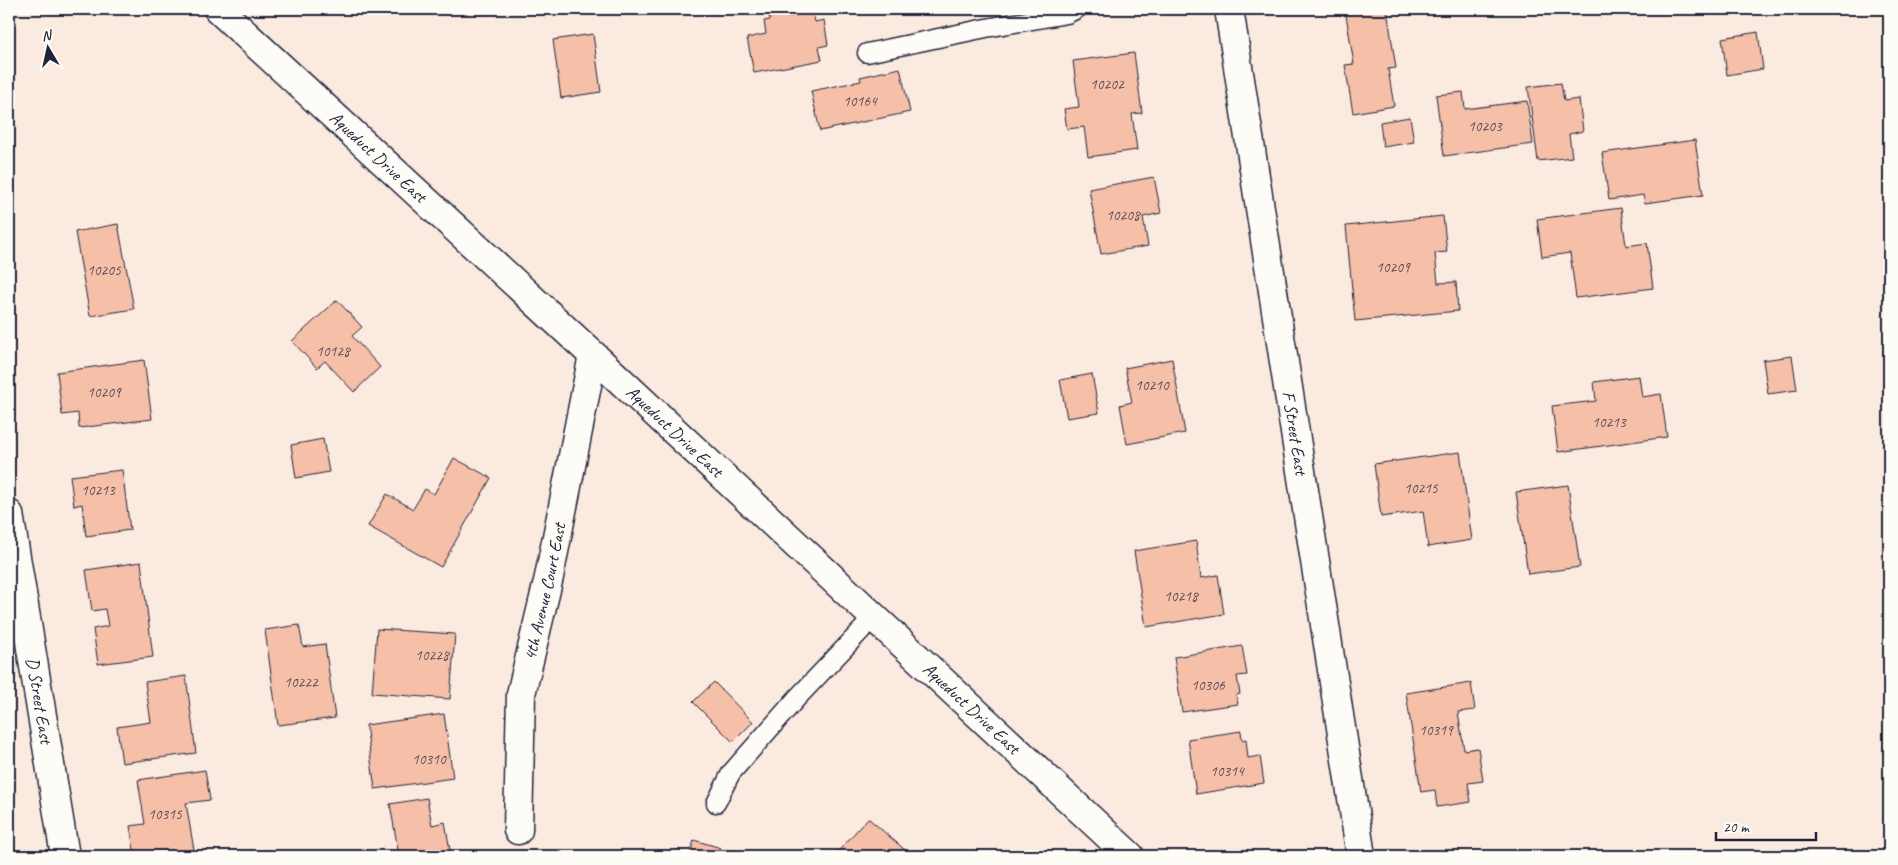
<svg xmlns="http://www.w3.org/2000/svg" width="1898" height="865" viewBox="0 0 1898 865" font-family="Caveat,sans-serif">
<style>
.building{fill:#f5bfa8;stroke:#22223b}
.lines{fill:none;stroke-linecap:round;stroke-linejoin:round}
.lane-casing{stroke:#22223b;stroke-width:21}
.street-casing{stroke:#22223b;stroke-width:31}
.lane{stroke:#fdfcf7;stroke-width:18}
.street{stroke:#fdfcf7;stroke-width:28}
.labels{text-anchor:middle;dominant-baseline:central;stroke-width:4;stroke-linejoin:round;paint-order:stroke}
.number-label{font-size:15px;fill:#574956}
.street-label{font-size:18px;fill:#22223b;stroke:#fdfcf7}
</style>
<rect width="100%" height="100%" fill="#fbeadf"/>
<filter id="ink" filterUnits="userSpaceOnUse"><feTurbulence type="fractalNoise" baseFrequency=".02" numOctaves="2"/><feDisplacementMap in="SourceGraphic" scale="10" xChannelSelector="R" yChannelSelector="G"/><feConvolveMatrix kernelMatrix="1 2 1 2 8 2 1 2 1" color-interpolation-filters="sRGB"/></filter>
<g filter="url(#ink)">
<path class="building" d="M768,9H789L790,16L813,12L815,22L824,20L828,45L819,47L822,60L754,73L747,38L766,34L764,21L770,20Z
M1345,9H1394L1387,10L1396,68L1388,69L1394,106L1353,113L1345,65L1354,64Z
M1758,32L1763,69L1727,75L1722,38Z
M593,34L601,92L561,98L553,40Z
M1134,53L1142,113L1132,114L1137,150L1088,157L1084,127L1067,129L1064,109L1079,107L1073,61Z
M900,68L910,112L820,131L811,91L861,81L860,77Z
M1561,83L1564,101L1579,99L1583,131L1569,134L1572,157L1538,161L1528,87Z
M1463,92L1465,109L1527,101L1533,144L1444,156L1436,95Z
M1410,117L1414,142L1383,147L1380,122Z
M1695,140L1703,195L1645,203L1643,195L1609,200L1602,153Z
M1154,177L1161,213L1143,217L1148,246L1101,254L1089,189Z
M1621,208L1626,246L1647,243L1653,288L1576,298L1570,253L1542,257L1537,219Z
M1443,216L1447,252L1435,253L1438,283L1456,282L1458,311L1355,321L1346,226Z
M118,224L134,309L90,316L75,232Z
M337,300L362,327L352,336L380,367L354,392L325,361L317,368L292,341Z
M1792,356L1797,390L1768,394L1763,360Z
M1172,359L1185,433L1127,444L1120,405L1132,402L1125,368Z
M144,360L152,419L79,428L78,413L62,415L57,372Z
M1092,374L1099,413L1067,418L1060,380Z
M1639,376L1642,397L1661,394L1667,437L1558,452L1552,406L1596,401L1594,382Z
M323,439L329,472L296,478L291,445Z
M1460,452L1472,540L1428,547L1423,511L1381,517L1374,464Z
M454,458L491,478L441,567L368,526L387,494L413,509L425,489L434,494Z
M122,470L130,530L86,536L82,504L74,506L70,476Z
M1568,485L1580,567L1528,574L1516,492Z
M1196,541L1201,578L1218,575L1224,614L1146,627L1134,551Z
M141,562L153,657L98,664L93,629L108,626L105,609L92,611L86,570Z
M299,625L303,647L325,644L335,718L278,725L265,630Z
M377,629L455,634L450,699L372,693Z
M1242,646L1247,675L1237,676L1240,694L1236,695L1238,704L1182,712L1174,657Z
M186,676L196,753L122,763L117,727L151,722L145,682Z
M714,682L753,722L733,742L693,702Z
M1471,683L1475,710L1458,712L1464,750L1478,748L1483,781L1468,783L1471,802L1437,807L1435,790L1421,792L1406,693Z
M444,714L453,778L375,789L366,725Z
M1241,731L1242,740L1246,739L1248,758L1260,756L1264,783L1196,794L1188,739Z
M205,770L210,800L186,803L195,856H135L130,826L145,824L138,780Z
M427,798L432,825L445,822L451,856H399L390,804Z
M868,818L912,856H834Z
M694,840L721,848L718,856H690Z"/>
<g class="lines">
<defs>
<path id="lane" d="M867,53L986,28L1067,14L1077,9
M716,803L731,773L797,698L874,617"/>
<g id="street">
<path id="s1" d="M218,9L593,355L1130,856"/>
<path id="s2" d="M1229,9L1361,856"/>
<path id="s3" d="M9,514L65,856"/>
<path id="s4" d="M518,830L521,694L549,577L593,355"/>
</g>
</defs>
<use href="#lane" class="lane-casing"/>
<use href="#street" class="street-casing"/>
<use href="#lane" class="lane"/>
<use href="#street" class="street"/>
</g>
</g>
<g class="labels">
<g class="number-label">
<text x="1107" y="84">10202</text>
<text x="860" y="101">10164</text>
<text x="1485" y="126">10203</text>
<text x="1123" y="215">10208</text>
<text x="1393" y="267">10209</text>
<text x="104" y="270">10205</text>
<text x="333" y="351">10128</text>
<text x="1152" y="385">10210</text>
<text x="104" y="392">10209</text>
<text x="1609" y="422">10213</text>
<text x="1421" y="488">10215</text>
<text x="98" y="490">10213</text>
<text x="1181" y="596">10218</text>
<text x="432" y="655">10228</text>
<text x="301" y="682">10222</text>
<text x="1208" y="685">10306</text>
<text x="1436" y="730">10319</text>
<text x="429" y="759">10310</text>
<text x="1227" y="771">10314</text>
<text x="165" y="814">10315</text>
</g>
<g class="street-label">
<text stroke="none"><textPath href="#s1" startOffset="218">Aqueduct Drive East</textPath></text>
<text stroke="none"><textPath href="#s1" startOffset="622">Aqueduct Drive East</textPath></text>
<text stroke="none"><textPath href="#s2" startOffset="429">F Street East</textPath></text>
<text stroke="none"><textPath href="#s4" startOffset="241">4th Avenue Court East</textPath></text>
<text stroke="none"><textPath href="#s3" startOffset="189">D Street East</textPath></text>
<text stroke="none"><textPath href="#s1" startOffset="1028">Aqueduct Drive East</textPath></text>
</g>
</g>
<rect width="1898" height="865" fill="none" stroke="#fdfcf7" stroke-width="30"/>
<rect x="15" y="15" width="1868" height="835" fill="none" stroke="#22223b" stroke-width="2" filter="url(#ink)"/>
<g transform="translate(48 48) rotate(351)" stroke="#fdfcf7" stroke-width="4" paint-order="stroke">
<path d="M0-4L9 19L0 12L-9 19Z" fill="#22223b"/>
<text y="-8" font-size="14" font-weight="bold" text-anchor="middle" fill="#22223b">N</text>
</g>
<path d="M1716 832v8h100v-8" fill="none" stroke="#22223b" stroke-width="2.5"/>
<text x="1723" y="832" font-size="15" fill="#22223b" stroke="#fdfcf7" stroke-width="4" paint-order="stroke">20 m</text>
</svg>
